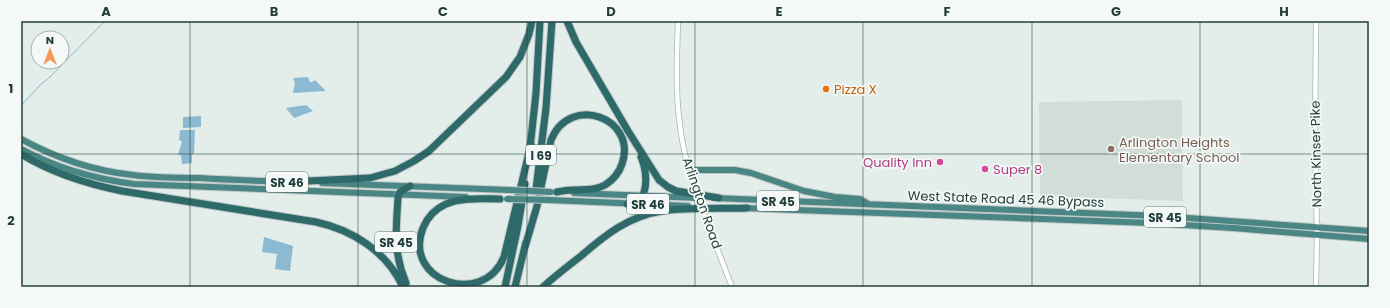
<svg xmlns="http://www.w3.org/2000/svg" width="1390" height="308" viewBox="0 0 1390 308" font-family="Poppins,sans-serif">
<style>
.built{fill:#d1ddd9}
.water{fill:#8bbad2}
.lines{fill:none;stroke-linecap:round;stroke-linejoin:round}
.stream{stroke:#8bbad2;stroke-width:1}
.tertiary-casing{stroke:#a5b5b2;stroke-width:6}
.trunk-casing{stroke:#c1c9c8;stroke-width:8}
.motorway-casing{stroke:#c1c9c8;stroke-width:9}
.tertiary{stroke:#fff;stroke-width:4.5}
.trunk{stroke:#4a8683;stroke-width:6}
.motorway{stroke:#2e6a69;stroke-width:7}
.tertiary-bridge-casing{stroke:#a5b5b2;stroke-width:6;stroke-linecap:butt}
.trunk-bridge-casing{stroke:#c1c9c8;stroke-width:8;stroke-linecap:butt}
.tertiary-bridge{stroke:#fff;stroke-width:4.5}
.trunk-bridge{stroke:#4a8683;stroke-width:6}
.grid{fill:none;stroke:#223e3c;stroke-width:1;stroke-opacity:0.55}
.food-dot{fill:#e8710a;stroke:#f4f9f7;stroke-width:1.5}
.education-dot{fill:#8d6e63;stroke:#f4f9f7;stroke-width:1.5}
.hotel-dot{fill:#d1479c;stroke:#f4f9f7;stroke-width:1.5}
.labels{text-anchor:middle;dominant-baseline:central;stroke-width:3.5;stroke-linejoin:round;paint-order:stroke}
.shield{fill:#f4f9f7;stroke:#617674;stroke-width:1}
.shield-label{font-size:12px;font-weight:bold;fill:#223e3c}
.food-label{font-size:13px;fill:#c56008;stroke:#f4f9f7;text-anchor:start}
.education-label{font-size:13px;fill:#785e54;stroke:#f4f9f7;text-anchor:start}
.street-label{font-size:13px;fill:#223e3c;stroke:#f4f9f7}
.hotel-label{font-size:13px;fill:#b23c85;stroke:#f4f9f7;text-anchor:end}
.neatline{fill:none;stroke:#223e3c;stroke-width:1.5}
.grid-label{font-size:13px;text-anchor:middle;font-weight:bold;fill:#223e3c}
</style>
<rect width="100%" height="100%" fill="#e3edea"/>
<path class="built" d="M1182,100L1183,201L1040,196L1039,102Z"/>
<path class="water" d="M308,77L310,82H312L315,80L326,91L293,93L295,83L293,78Z
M306,105L313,111L294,118L286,108Z
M201,116V127L183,128V117Z
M180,130H195L194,154H192V163L182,164L181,155H178L182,141L179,140Z
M264,237L293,246L290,271L275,269L277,254L262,252Z"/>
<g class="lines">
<path class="stream" d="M21,106L40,85L50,77L105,21"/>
<defs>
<path id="tertiary" d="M678,21C677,55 675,91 680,125C682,147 688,167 694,188
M1316,21L1315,138L1317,235L1316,287
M705,217L732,287"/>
<path id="trunk" d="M21,139C56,158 94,171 133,175C155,178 178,178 200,178C230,180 261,181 291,182
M21,149C56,168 95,179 134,184L466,197
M689,170H735L751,173L804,191L835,197L860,199L867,203
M322,183L509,190
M574,193L701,198
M714,198L1160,216L1369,231
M549,200L688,206
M743,208L1151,223L1233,228L1369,239"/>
<path id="motorway" d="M567,21L576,42L628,131L659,180L668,187L676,191L719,198
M530,148L536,93L540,21
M21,154C52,173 87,184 122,191L316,222C353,230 387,252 403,287
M287,182L370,178L395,171L414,161L429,151L506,77L520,57L529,34L532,21
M536,189L546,108L552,21
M500,199C483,199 462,197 446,204C435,209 427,218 423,228C402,281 483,308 504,257L531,144
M627,204L640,199C649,189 646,168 641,157
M525,247L537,206L551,140C570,93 638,118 622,164C619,173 613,180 605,185C594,191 584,189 572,190C567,190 562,191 557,192
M406,283C393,252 396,230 398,198L400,192L410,186
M505,287L518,226L525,184
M515,287L526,242
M543,287C555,276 568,266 581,256C605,235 629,216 662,211C690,207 719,209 747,208"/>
</defs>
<use href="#tertiary" class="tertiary-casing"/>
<use href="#trunk" class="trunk-casing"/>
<use href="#motorway" class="motorway-casing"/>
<use href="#tertiary" class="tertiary"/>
<use href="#trunk" class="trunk"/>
<use href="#motorway" class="motorway"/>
<defs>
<path id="tertiary-bridge" d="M694,188L705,217"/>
<path id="trunk-bridge" d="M509,190L551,192
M507,199L549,200"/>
</defs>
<use href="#tertiary-bridge" class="tertiary-bridge-casing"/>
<use href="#trunk-bridge" class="trunk-bridge-casing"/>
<use href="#tertiary-bridge" class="tertiary-bridge"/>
<use href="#trunk-bridge" class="trunk-bridge"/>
</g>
<path class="grid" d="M190,21V287M358,21V287M527,21V287M695,21V287M863,21V287M1032,21V287M1200,21V287M21,154H1369"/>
<circle class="food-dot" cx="826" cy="89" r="4"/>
<circle class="education-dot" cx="1111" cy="149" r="4"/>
<g class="hotel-dot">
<circle cx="940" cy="162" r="4"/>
<circle cx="985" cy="169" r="4"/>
</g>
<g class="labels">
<g class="shield">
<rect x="526" y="145" width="30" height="20" rx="3"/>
<rect x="266" y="172" width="42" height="20" rx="3"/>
<rect x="757" y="191" width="42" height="20" rx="3"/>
<rect x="627" y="194" width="42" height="20" rx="3"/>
<rect x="1144" y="207" width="42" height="20" rx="3"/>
<rect x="375" y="232" width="42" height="20" rx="3"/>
</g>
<g class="shield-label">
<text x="541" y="155">I 69</text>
<text x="287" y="182">SR 46</text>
<text x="778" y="201">SR 45</text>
<text x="648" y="204">SR 46</text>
<text x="1165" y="217">SR 45</text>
<text x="396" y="242">SR 45</text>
</g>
<g class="food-label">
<text x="834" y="89">Pizza X</text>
</g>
<g class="education-label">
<text x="1119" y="142">Arlington Heights<tspan x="1119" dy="15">Elementary School</tspan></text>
</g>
<g class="street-label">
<text transform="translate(1316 154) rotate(-91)">North Kinser Pike</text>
<text transform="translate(1006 199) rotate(2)">West State Road 45 46 Bypass</text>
<text transform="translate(702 203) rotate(71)">Arlington Road</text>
</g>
<g class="hotel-label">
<text x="932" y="162">Quality Inn</text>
<text x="993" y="169" text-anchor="start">Super 8</text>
</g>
</g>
<rect width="1390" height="308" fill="none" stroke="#f4f9f7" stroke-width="44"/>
<g transform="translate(50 50)"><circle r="19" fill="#f4f9f7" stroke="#a0aeac"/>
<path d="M0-3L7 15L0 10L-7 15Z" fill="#f29b5c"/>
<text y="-6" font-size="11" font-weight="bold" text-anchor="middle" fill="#223e3c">N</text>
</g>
<rect x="22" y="22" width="1346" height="264" class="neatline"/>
<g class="grid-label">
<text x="106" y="16">A</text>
<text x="274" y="16">B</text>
<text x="443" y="16">C</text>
<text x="611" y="16">D</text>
<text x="779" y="16">E</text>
<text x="947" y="16">F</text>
<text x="1116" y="16">G</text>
<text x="1284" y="16">H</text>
<text x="11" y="93">1</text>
<text x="11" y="225">2</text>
</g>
</svg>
